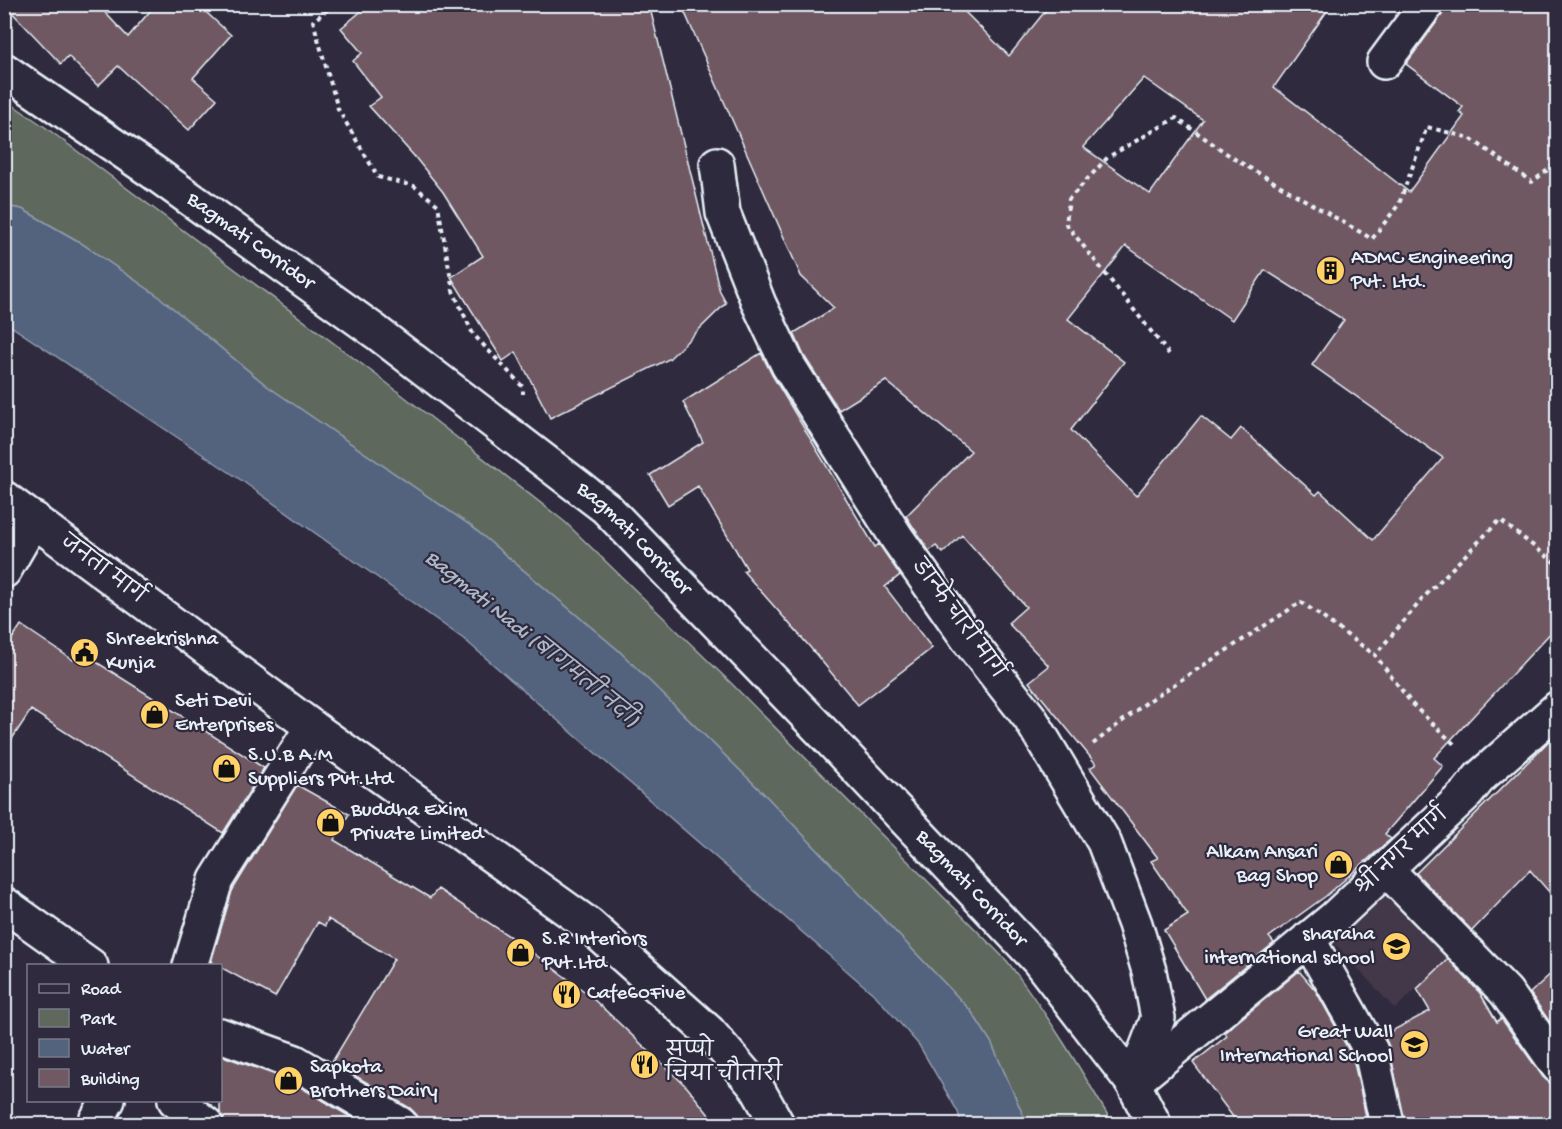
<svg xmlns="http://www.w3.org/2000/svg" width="1562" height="1129" viewBox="0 0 1562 1129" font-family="'Gochi Hand','Playpen Sans Deva',sans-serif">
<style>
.built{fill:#423848}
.green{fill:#5e685d;stroke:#a3acaa;stroke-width:1.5}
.water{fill:#53627d;stroke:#8f9bae;stroke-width:1.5}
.building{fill:#705963;stroke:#e8f1f8;stroke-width:1.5;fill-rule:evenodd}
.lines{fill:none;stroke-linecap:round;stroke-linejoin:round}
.minor-casing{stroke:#e8f1f8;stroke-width:38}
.secondary-casing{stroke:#e8f1f8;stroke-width:38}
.path{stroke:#e8f1f8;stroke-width:4;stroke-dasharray:4.5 4.5;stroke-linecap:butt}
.minor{stroke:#2f2a3d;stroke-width:33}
.secondary{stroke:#2f2a3d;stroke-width:33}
.labels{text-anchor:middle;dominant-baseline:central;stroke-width:4.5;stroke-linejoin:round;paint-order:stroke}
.street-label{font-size:21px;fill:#e8f1f8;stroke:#2f2a3d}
.poi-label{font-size:21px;fill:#e8f1f8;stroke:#2f2a3d;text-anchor:start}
.water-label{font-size:22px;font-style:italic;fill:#acb8c7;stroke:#2f2a3d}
</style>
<rect width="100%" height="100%" fill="#2f2a3d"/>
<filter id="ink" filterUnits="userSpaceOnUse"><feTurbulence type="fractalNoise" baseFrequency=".0167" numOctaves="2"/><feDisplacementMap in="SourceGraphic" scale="12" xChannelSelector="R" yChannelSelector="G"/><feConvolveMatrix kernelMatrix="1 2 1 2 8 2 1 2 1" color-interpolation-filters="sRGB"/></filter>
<g filter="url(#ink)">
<path class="built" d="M1396,886L1457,951L1395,1009L1335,944Z"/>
<path class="green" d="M4,99L45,127L383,380L565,522L731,683L1007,961C1047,1013 1080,1068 1113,1124H1027L991,1042L971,1011L767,797L618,650L471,526L267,386L158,296L78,241L22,209L5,206Z"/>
<path class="water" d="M4,206L22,209L78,241L158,296L267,386L471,526L618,650L767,797L971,1011L991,1042L1027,1124H961L958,1112L919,1045L877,997L465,640L238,478L5,322Z"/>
<path class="building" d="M4,4H97L128,37L156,4H197L231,35L193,78L217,99L189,130L118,66L98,86L68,56L61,64Z
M370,4H649L720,292L726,303L669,359L550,418L516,352L503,361L451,277L483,256L443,192L414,156L369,106L381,97L353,61L362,53L341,28Z
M681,4H957L1009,56L1051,4H1332L1274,87L1409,192L1464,116L1459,112L1463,107L1406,64L1442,15L1445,4H1557V626L1434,758L1443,766L1385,834L1391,839L1326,896L1269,937L1274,943L1205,999L1164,930L1188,915L1151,861L1158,858L1090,768L1096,764L1029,682L1049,666L1008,623L1026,607L962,535L943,553L936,546L929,551L906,516L971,451L886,381L839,410L804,356L794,333L834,308L801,276ZM1144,78L1203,120L1150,194L1083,147ZM1126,246L1232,320L1265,270L1344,320L1312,365L1443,458L1373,540L1320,491L1316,495L1241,428L1231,440L1201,416L1136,496L1071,430L1124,362L1068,319Z
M761,353L772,375L875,547L879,544L900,575L885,587L932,648L858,705L809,646L743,571L747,569L698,486L668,505L650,475L703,442L683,402Z
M21,625L73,660L79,651L264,768L223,833L31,710L4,751V651Z
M1557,733V901L1530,870L1472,931L1416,873Z
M297,785L349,814L334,840L430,898L438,889L521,944L588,994L687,1087L717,1125H419L417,1115L410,1108L332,1062L394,959L328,919L325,926L318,922L275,997L211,962L232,891Z
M1448,959L1480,993L1497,1022L1501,1018L1543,1077L1550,1083L1557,1084V1125H1405L1389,1047L1384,1035L1430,1011L1417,989Z
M1557,968V1033L1530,993Z
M1299,971L1316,991L1353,1058L1368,1125H1239L1193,1063L1227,1036L1225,1032Z
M220,1055L287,1079L364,1125H224L220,1113Z"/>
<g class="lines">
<defs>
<path id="minor" d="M1384,62L1427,4
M717,164L723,213L759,304L788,365L897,538L970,642L1030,718L1104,842L1135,924L1149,971L1158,1018L1133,1083
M4,571L34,519
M1386,869L1506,992L1558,1066
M4,904L91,966
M1308,939L1371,1051L1387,1124
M190,966L216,880L312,727
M220,1035L295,1062L400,1124
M1134,1082L1333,919L1467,793L1480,777L1558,708
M175,1100L206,1124
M94,1124L108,1100"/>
<g id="secondary">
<path id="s1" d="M4,70L153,172L376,332L606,508L831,741L1038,960L1133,1083L1154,1124"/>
<path d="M4,498L312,727L589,925L709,1032L757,1088L777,1124"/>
</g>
</defs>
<use href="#minor" class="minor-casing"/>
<use href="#secondary" class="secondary-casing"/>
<path class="path" d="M335,4L313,21L338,109L378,177L414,186L438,205L453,291L473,334L523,387V394
M1169,354L1066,224L1069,199L1108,157L1176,118L1236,160L1372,239L1399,204L1427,127L1470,138L1532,182L1558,162
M1093,744L1147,702L1301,602L1375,655
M1454,744L1413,705L1375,655L1425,596L1500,520L1558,565"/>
<use href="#minor" class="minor"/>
<use href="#secondary" class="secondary"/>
</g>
</g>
<defs>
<symbol id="building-disc" viewBox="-11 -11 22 22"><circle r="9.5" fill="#ffd166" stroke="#2f2a3d"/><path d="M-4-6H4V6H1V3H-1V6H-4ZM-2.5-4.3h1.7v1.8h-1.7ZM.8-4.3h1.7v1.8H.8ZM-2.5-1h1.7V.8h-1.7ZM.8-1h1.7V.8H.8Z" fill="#111"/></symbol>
<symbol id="civic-disc" viewBox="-11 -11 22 22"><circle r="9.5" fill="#ffd166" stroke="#2f2a3d"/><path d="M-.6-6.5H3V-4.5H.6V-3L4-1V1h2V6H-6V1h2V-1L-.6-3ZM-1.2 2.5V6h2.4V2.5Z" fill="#111"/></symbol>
<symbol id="shop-disc" viewBox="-11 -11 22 22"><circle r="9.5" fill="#ffd166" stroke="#2f2a3d"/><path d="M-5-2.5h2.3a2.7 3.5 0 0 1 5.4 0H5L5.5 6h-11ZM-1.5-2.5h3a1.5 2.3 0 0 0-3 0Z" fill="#111"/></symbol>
<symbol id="school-disc" viewBox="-11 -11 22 22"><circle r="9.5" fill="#ffd166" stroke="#2f2a3d"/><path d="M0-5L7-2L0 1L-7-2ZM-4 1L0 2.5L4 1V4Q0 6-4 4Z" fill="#111"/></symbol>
<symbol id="restaurant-disc" viewBox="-11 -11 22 22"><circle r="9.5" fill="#ffd166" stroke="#2f2a3d"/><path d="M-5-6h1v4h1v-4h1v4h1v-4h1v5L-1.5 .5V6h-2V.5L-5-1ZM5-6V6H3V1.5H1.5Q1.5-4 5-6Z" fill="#111"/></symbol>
</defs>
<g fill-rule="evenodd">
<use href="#building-disc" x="1314" y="254" width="33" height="33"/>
<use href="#civic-disc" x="68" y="636" width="33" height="33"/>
<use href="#shop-disc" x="138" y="698" width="33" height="33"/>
<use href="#shop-disc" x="210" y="752" width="33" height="33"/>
<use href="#shop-disc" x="314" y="806" width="33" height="33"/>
<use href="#shop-disc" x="1322" y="848" width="33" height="33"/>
<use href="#school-disc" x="1380" y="930" width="33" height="33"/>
<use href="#shop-disc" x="504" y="936" width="33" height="33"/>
<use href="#restaurant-disc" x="550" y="978" width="33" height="33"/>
<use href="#school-disc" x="1398" y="1028" width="33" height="33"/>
<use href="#restaurant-disc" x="628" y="1048" width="33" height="33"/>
<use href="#shop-disc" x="272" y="1064" width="33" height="33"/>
</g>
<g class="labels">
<g class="street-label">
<text stroke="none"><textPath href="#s1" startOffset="300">Bagmati Corridor</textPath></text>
<text stroke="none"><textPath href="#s1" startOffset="786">Bagmati Corridor</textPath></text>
<text transform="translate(102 571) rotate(37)">जनता मार्ग</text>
<text transform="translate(957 620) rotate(54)">डान्फे चारी मार्ग</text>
<text transform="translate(1403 853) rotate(-43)">श्री नगर मार्ग</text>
<text stroke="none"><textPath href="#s1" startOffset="1272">Bagmati Corridor</textPath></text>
</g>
<g class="poi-label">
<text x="1351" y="259">ADMC Engineering<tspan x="1351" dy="24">Pvt. Ltd.</tspan></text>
<text x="106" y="640">Shreekrishna<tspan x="106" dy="24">Kunja</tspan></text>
<text x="175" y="702">Seti Devi<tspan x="175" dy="24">Enterprises</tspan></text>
<text x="248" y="756">S.U.B A.M<tspan x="248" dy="24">Suppliers Pvt.Ltd</tspan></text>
<text x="351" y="811">Buddha Exim<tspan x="351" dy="24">Private Limited</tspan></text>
<text x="1318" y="853" text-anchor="end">Alkam Ansari<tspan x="1318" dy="24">Bag Shop</tspan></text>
<text x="1375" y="935" text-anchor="end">sharaha<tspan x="1375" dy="24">international school</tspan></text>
<text x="542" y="940">S.R Interiors<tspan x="542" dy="24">Pvt.Ltd</tspan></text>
<text x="587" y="994">Cafe60Five</text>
<text x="1393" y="1033" text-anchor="end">Great Wall<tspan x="1393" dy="24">International School</tspan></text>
<text x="665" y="1052">सुप्पो<tspan x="665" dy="24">चिया चौतारी</tspan></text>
<text x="310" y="1068">Sapkota<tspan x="310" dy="24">Brothers Dairy</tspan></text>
</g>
<g class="water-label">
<text transform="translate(531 640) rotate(39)">Bagmati Nadi (बागमती नदी)</text>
</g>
</g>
<rect width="1562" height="1129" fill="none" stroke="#2f2a3d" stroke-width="24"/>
<rect x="12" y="12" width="1538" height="1105" fill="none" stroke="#e8f1f8" stroke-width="2" filter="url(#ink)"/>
<rect x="27" y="964" width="195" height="138" fill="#2f2a3d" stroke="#797a88" stroke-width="1.5"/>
<rect x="39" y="984" width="30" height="9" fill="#2f2a3d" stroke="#797a88" stroke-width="1.5"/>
<text x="81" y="994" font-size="18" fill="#e8f1f8">Road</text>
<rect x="39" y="1009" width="30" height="18" fill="#5e685d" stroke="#797a88" stroke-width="1.5"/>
<text x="81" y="1024" font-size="18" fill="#e8f1f8">Park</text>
<rect x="39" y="1039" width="30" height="18" fill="#53627d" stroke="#797a88" stroke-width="1.5"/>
<text x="81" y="1054" font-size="18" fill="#e8f1f8">Water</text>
<rect x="39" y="1069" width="30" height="18" fill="#705963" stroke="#797a88" stroke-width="1.5"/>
<text x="81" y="1084" font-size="18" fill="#e8f1f8">Building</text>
</svg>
